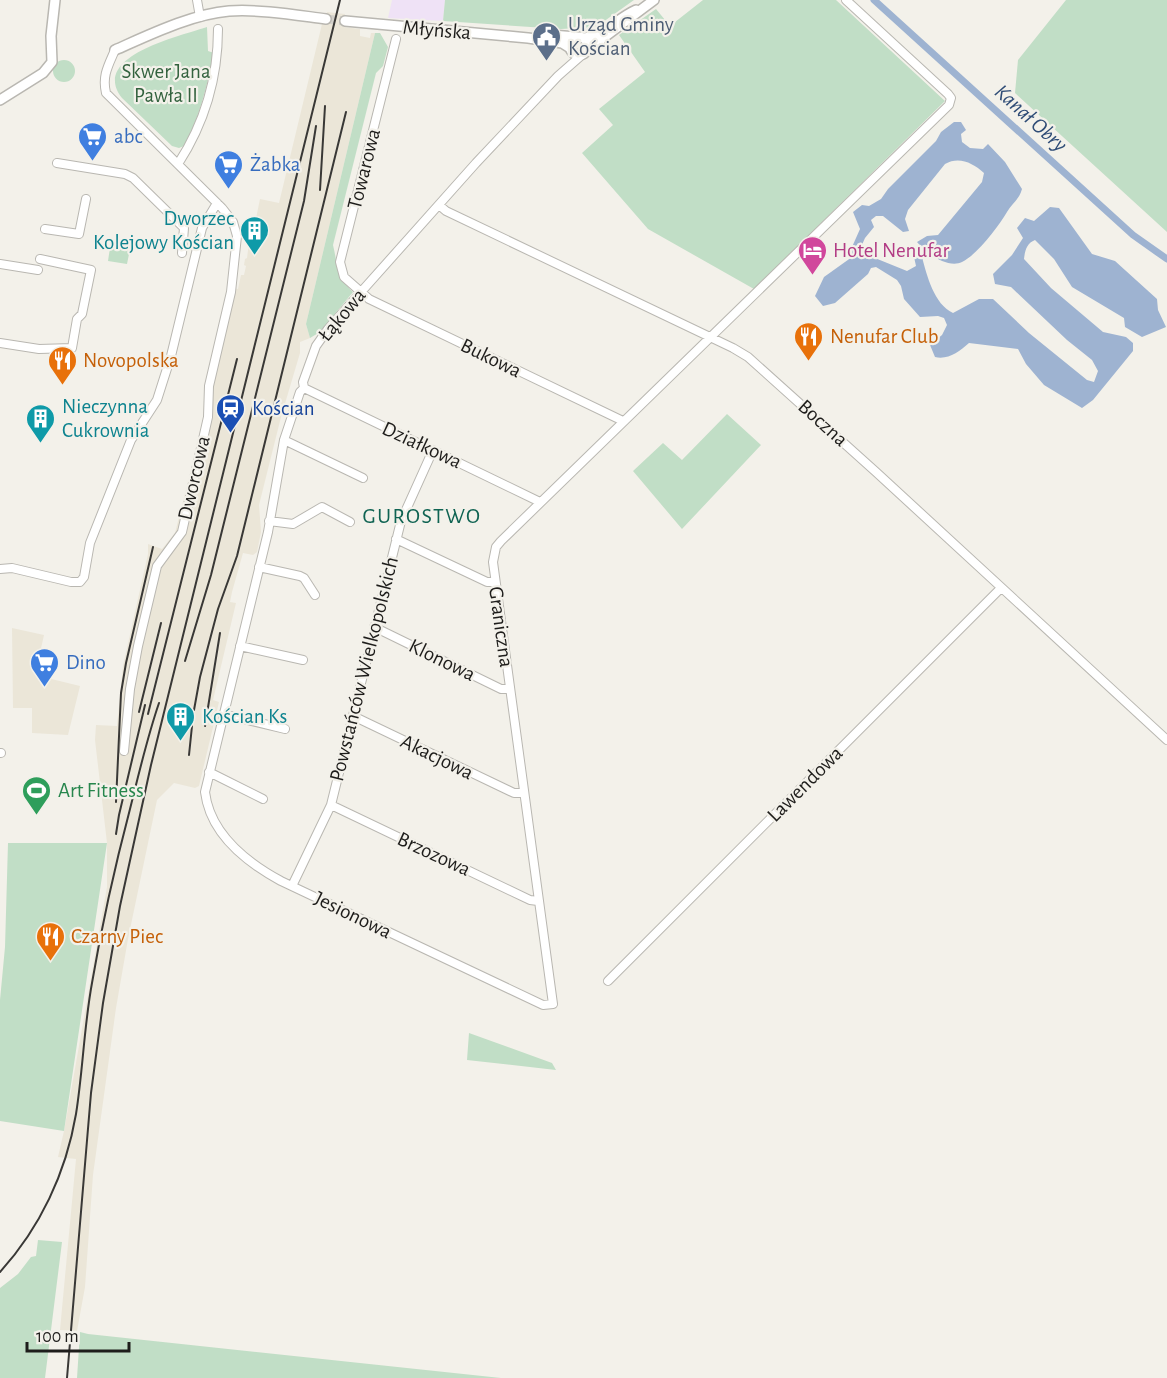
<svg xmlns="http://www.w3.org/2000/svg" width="1167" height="1378" viewBox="0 0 1167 1378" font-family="'Alegreya Sans',sans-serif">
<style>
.built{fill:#ebe6d8}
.industrial{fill:#efe2f6}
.green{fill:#c1dec6}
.water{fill:#9eb3d1}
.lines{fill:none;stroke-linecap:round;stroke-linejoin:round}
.canal{stroke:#9eb3d1;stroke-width:7}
.tertiary-tunnel{stroke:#d3d1cb;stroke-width:9;stroke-dasharray:9 4.5;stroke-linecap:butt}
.minor-casing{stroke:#b9b7b1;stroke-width:10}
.tertiary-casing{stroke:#b9b7b1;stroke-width:12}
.minor{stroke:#fff;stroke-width:8}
.tertiary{stroke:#fff;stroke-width:9}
.rail{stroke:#393836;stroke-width:2}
.labels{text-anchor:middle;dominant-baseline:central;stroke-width:4.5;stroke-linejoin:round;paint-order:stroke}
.service-label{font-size:21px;fill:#4e5e75;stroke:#f3f1ea;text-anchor:start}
.street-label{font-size:21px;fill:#1e1d1b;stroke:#f3f1ea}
.park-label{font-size:21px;fill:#33623e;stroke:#f3f1ea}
.shop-label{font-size:21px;fill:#366cbe;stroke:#f3f1ea;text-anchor:start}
.culture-label{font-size:21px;fill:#0d838f;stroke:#f3f1ea;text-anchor:start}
.hotel-label{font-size:21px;fill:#b23c85;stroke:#f3f1ea;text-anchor:start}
.food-label{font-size:21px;fill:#c56008;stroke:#f3f1ea;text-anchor:start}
.transit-label{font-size:21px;fill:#164399;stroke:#f3f1ea;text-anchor:start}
.leisure-label{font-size:21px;fill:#27864d;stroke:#f3f1ea;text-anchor:start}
.water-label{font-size:22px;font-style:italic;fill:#2f4c76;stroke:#f3f1ea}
.neighbourhood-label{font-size:22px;letter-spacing:1.5px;fill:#0f6352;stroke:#f3f1ea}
</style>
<rect width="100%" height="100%" fill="#f3f1ea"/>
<path class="built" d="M327,12L345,14L344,27L360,29V36L370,38L371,33H375L306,324L310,338L300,342V353L281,417L259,505L261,532L257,552L253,555L243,553L232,592L230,602L236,603L213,700L219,702L199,786L195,788L174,783L157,800L128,939L116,1008L93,1175L85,1287L77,1331L60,1330L76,1159L58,1157L64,1131L107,887V843L95,740L96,725L117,726L123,666L148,554V544L162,549L175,533L205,415L206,388L228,287L238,289L241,275H244L246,266L244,265L245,259L247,258L249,243H251L260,199L279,203L322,24H325Z
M12,628L44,635L35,675L80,686L68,735L32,733V708H13Z"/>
<path class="industrial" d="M392,0H445L443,21L388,18Z"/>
<path class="green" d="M445,0H634L596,27L561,29L443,21Z
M703,0H836L945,101L754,289L648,229L582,153L613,125L599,109L645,72L619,35L656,9L670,26Z
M1066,0H1167V232L1015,93L1018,60Z
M207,27L208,51L214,53C207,85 200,117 184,146L179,148L172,146L122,98C89,56 181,36 207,27Z
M375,33H380L388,47L383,66L376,73L333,245C338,266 336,276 353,292L320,332L310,338L306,324Z
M53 71a11 11 0 1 1 22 0a11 11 0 1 1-22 0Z
M111,241L131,244L127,264L108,261Z
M727,414L761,445L682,529L633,471L663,443L682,460Z
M8,843H107L64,1131L0,1121V1000L5,947Z
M469,1033L552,1063L556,1070L467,1060Z
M38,1240L62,1242L45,1378H0V1288L18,1274L31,1257L36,1256Z
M80,1332L88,1334L501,1378H77Z"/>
<path class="water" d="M954,122H961L966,130L961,134L962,142L970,148L983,149L988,144L1005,162L1022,189C1019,200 1012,203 1007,212C998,227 978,254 962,262C948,269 926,253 917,242L927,236L938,235L982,182L984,173C973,163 959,156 945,164L908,210L905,219L909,231L903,232L883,216H876L871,220L874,227L865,238L861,247L865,254L907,271L916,266L914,257H922C927,276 934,304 953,313L979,299H993L1029,333L1087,380L1094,382L1098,371L1092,360L1067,340L1011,287L995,284L993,274L1012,255L1023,238L1017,228L1025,218L1034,221L1050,207L1059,208L1092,254L1115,261L1157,299L1158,310L1166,327L1142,337L1125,327L1124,318L1072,287L1054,259L1035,240C1027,243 1025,250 1024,259L1051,288L1103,332L1126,337L1133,343V351L1093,400L1082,408L1044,385L1026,364L1018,349L969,343C959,352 948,360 935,357L930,345L942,335L947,325L944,318L938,316L920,317L904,299L901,286L897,280L876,267L871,268L868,274L835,303L823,306L815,296L824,277L852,257V247L860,229L853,212L862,205L869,206L881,199L888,189L936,141L941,132Z"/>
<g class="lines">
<path class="canal" d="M874,0L1133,235L1167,259"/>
<path class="tertiary-tunnel" d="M326,19L345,21"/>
<defs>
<path id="minor" d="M197,0L200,17
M396,39L340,262L344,277L369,299L623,421
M115,50C108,66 102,76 106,93L222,208L233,222L237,236L231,292L209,386L208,417L182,532L157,566L138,646L130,689L124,751
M583,54L558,76L476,163L328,329L316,346L303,382L304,388L300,392L284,440L268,532L205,792C210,833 246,862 281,881L543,1005L553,1004L493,562L496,547L501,541L949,105L951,98L948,94L846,0
M57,163L125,174L133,178L184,228L182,253
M178,164C204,124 218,77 218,29
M439,205L446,211L733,348L748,357L876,472L1167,740
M45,229L79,234L86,199
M0,264L38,270
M0,343L39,349L72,348L77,319L82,314L91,270L40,259
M304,388L540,502
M284,440L363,478
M269,521L293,524L322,507L350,522
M396,539L487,582H495
M259,567L300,576L304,578L315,595
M0,569L12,568L71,582H80L84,577L90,543L131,440L157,400L171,356L202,228L217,203
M374,627L501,689H510
M240,646L303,660
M223,714L285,729
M353,716L514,793H523
M0,753H1
M209,772L263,799
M331,805L530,900L538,901
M292,886L331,805L401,521L433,450
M608,981L1001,588"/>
<path id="tertiary" d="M345,21L528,38L562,43L570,48
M540,37L552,35L576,37
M570 46a9 9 0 1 1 18 0a9 9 0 1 1-18 0Z
M585,38C604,35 618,18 636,10
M115,50C149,35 192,14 229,11C261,9 295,15 326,19
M587,50L654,0
M0,100L43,73L52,62L51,36L55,0"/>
</defs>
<use href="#minor" class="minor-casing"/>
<use href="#tertiary" class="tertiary-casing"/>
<use href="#minor" class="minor"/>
<use href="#tertiary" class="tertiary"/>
<path class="rail" d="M320,190L325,106
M185,661L211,575L304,201L316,126
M194,710L200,677L218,609L237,556L346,112
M139,712L161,623
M148,714L237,359
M205,726L220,633
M189,755L192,726
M116,802L121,693L126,663L153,547
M116,834L119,815L145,705
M0,1272C40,1228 66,1173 76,1114C83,1070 84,1026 92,983C102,924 115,866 130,809C139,773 147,738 159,703
M67,1378L91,1093L103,1003L120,906L151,765L340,0"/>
</g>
<defs>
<symbol id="civic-pin" viewBox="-11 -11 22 30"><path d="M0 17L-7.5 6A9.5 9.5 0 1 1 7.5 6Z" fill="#5c6f8a" stroke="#f3f1ea"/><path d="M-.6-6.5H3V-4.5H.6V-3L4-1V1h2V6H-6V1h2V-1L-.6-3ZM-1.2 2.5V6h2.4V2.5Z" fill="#fff"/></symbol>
<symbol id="supermarket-pin" viewBox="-11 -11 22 30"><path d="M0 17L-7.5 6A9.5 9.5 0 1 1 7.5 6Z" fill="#3f7fe0" stroke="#f3f1ea"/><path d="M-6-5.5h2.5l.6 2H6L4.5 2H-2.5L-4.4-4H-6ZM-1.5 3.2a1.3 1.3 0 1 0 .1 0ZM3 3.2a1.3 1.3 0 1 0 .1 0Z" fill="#fff"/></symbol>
<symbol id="building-pin" viewBox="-11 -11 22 30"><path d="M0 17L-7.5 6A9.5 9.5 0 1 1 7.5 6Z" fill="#0f9aa8" stroke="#f3f1ea"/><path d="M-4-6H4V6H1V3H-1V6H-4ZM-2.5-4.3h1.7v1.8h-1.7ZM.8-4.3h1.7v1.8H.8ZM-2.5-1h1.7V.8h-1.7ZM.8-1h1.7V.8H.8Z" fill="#fff"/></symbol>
<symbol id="hotel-pin" viewBox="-11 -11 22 30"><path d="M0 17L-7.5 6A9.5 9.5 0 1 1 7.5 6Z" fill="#d1479c" stroke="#f3f1ea"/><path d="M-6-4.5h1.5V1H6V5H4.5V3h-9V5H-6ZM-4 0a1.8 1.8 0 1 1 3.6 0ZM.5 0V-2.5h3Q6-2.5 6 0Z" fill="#fff"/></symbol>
<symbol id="restaurant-pin" viewBox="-11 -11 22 30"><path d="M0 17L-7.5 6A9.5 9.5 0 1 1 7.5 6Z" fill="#e8710a" stroke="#f3f1ea"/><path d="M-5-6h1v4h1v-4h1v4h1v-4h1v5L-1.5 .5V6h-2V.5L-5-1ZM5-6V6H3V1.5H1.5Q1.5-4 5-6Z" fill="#fff"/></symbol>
<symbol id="station-pin" viewBox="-11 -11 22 30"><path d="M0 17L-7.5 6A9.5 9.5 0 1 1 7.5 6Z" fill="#1a4fb4" stroke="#f3f1ea"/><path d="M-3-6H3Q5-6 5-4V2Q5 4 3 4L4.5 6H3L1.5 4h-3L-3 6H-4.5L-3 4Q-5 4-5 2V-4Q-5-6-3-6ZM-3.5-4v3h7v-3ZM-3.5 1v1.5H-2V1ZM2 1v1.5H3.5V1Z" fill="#fff"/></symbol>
<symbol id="stadium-pin" viewBox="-11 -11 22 30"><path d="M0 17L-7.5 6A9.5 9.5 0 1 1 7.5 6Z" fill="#2e9e5b" stroke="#f3f1ea"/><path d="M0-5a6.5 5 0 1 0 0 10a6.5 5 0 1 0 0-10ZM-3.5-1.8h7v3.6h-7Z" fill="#fff"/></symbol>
</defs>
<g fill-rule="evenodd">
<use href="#civic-pin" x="530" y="20" width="33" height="45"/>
<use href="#supermarket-pin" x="76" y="120" width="33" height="45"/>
<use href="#supermarket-pin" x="212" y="148" width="33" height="45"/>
<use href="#building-pin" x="238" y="214" width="33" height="45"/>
<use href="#hotel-pin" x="796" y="234" width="33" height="45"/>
<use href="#restaurant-pin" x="792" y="320" width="33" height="45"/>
<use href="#restaurant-pin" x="46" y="344" width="33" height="45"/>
<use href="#station-pin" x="214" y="392" width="33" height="45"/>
<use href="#building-pin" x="24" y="402" width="33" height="45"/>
<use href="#supermarket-pin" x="28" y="646" width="33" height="45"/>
<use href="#building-pin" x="164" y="700" width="33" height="45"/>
<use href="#stadium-pin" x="20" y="774" width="33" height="45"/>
<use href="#restaurant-pin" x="34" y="920" width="33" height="45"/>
</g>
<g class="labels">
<g class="service-label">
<text x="568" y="24">Urząd Gminy<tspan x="568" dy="24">Kościan</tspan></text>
</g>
<g class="street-label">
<text transform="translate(437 30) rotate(5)">Młyńska</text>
<text transform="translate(364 169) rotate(-76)">Towarowa</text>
<text transform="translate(342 315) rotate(-50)">Łąkowa</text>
<text transform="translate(491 358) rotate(26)">Bukowa</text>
<text transform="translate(823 423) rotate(42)">Boczna</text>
<text transform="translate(422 445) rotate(25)">Działkowa</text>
<text transform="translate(194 478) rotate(-77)">Dworcowa</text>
<text transform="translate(501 627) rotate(82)">Graniczna</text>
<text transform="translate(442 660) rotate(26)">Klonowa</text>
<text transform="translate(364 669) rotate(-76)">Powstańców Wielkopolskich</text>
<text transform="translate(437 757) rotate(26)">Akacjowa</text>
<text transform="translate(805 784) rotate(-45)">Lawendowa</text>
<text transform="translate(434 854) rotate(25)">Brzozowa</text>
<text transform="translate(353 915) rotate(26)">Jesionowa</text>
</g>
<g class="park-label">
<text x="166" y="71">Skwer Jana<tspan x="166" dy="24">Pawła II</tspan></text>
</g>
<g class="shop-label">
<text x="114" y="136">abc</text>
<text x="250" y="164">Żabka</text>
<text x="66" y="662">Dino</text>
</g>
<g class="culture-label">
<text x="234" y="218" text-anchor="end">Dworzec<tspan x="234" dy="24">Kolejowy Kościan</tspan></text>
<text x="62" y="406">Nieczynna<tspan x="62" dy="24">Cukrownia</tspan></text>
<text x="202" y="716">Kościan Ks</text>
</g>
<g class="hotel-label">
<text x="833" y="250">Hotel Nenufar</text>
</g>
<g class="food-label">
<text x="830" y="336">Nenufar Club</text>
<text x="83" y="360">Novopolska</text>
<text x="71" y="936">Czarny Piec</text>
</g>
<g class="transit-label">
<text x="252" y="408">Kościan</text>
</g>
<g class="leisure-label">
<text x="58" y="790">Art Fitness</text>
</g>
<g class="water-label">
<text transform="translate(1031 118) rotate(42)">Kanał Obry</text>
</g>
<g class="neighbourhood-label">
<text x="422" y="516">GUROSTWO</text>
</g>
</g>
<path d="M27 1342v9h102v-9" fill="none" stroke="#1e1d1b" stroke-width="3"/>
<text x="36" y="1342" font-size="18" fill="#1e1d1b" stroke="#f3f1ea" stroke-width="4.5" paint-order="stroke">100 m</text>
</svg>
